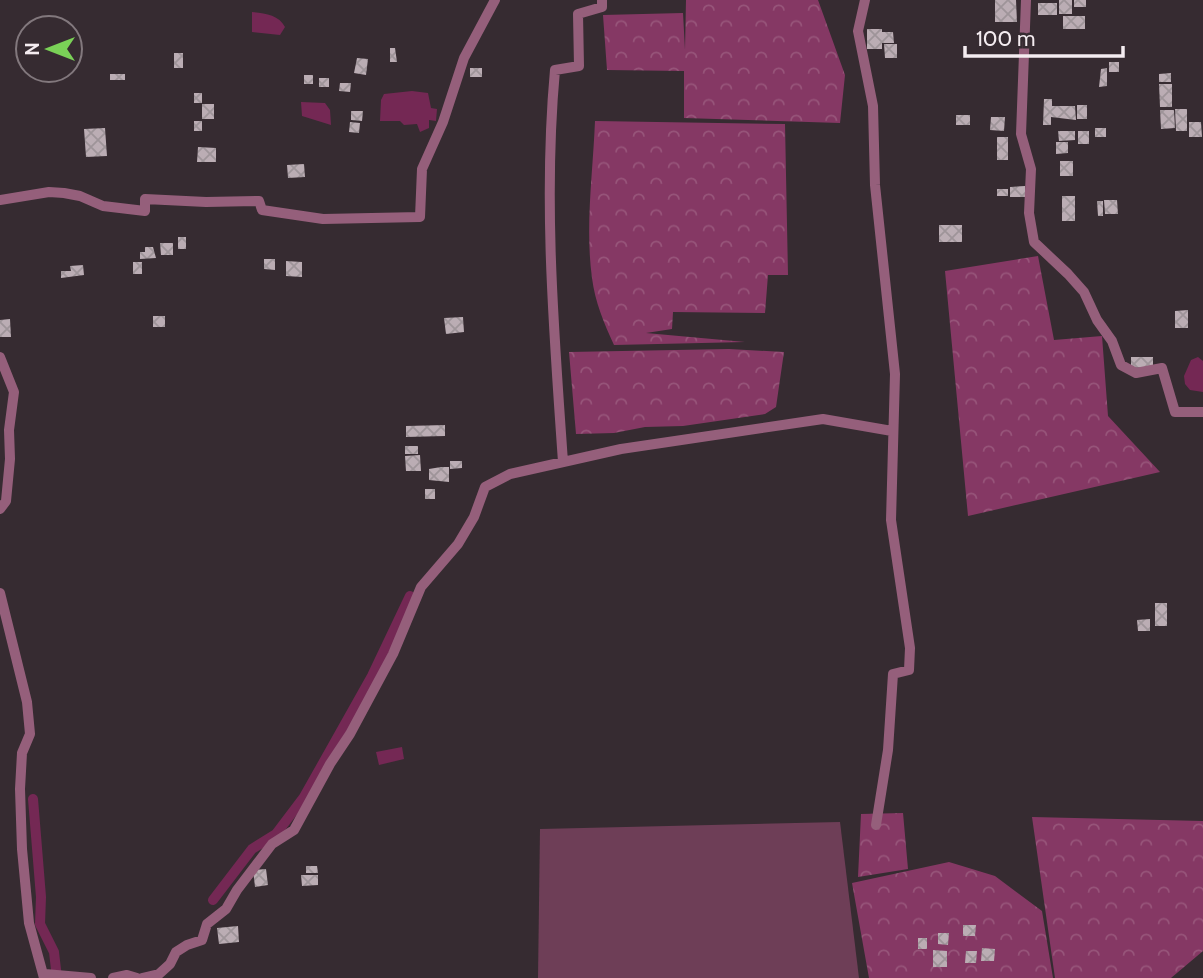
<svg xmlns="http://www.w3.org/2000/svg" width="1203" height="978" viewBox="0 0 1203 978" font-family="Cabin,sans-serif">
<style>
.grass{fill:#6e3e57}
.forest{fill:url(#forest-crowns)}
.water{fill:#742854}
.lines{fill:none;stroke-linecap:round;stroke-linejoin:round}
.canal{stroke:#742854;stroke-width:10}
.building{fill:url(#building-cross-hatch)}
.minor{stroke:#955f7b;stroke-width:10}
</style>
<defs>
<pattern id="forest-crowns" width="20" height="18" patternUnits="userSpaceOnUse" patternTransform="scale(1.75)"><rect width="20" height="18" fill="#853864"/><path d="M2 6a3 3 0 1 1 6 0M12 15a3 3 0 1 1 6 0" fill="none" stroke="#97557a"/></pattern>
<pattern id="building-cross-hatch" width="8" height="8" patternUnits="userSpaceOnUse" patternTransform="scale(1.75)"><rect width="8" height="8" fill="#bbadb4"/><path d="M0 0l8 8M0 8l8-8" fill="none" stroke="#9e9499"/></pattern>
</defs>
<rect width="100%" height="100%" fill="#362b31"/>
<path class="grass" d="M840,822L859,978H538L540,829Z"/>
<path class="forest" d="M686,0H818L845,75L840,123L684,118V71L607,70L603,15L683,13L685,50Z
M595,121L785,124L788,275H768L765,313L673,312L672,329L646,333L745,342L614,345C604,323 595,302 592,278C585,227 593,172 595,121Z
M1038,256L1054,340L1102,336L1108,416L1160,472L968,516L945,271Z
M729,349L784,352L776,407L765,414L683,426L645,427L614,433L576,434L569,352Z
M903,813L908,869L858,877L861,814Z
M1032,817L1203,821V951L1171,978H1055Z
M949,862L995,876L1042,911L1053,978H869L852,883Z"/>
<path class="water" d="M252,12C265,13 279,15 285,27L280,35L252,32Z
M412,91L428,93L431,108L437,109L436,121L429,120V128L420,132L417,124L404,125L400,121H380L381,100L384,94Z
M301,102L325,103L330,110L331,125L302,116Z
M1198,357L1203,361V392L1190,390L1185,384L1184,376L1191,360Z
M402,747L404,759L379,765L376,752Z"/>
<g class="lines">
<path class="canal" d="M33,799L41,897L40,924L54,952L57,978
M213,900L252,849L276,834L304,797L372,676L410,596"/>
</g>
<path class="building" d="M995,0H1016L1017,22H995Z
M1059,0H1072V14H1059Z
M1074,0H1086V7H1074Z
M1038,3H1057V15H1038Z
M1063,16H1085V29H1063Z
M867,29H882V32H893L894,43H882V49H867Z
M884,44H897V58H885Z
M390,48H395L397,62H390Z
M174,53H183V68H174Z
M357,58L368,59L366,75L354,73Z
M1109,62H1119V72H1109Z
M470,68H482V77H470Z
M1107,68V86L1099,87L1101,69Z
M1171,73V82H1159V74Z
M110,74H125V80H110Z
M304,75H313V84H304Z
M319,78H329V87H319Z
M340,83H351L350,92L339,91Z
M1159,84H1172V107H1160Z
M194,93H202V103H194Z
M1044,99H1052V106H1075L1076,120L1051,117V125H1043Z
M202,104H214V119H202Z
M1077,105H1087V119H1077Z
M1175,109H1187V131H1176Z
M1160,110H1174L1175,128L1161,129Z
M351,111H363L362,121L351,120Z
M956,115H970V125H956Z
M991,117H1005L1004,131L990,130Z
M194,121H202V131H194Z
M350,122L360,123L359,133L349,132Z
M1189,122H1201L1202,137H1189Z
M105,128L107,156L86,157L84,129Z
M1095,128H1106V137H1095Z
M1058,131H1075V140L1059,141Z
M1078,131H1089V144H1078Z
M997,137H1008V160H997Z
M1056,142H1068V153L1056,154Z
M198,147L216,148V162H197Z
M1060,161H1073V176H1060Z
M304,164L305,177L288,178L287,165Z
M1025,186V197H1010V187Z
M997,189H1008V196H997Z
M1062,196H1075V221H1062Z
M1104,200H1117L1118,214H1105Z
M1097,201H1103V216H1098Z
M939,225H962V242H939Z
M178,237H186V249H178Z
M160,243H173V255H161Z
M145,247H153L156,258L140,259V252H145Z
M264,259H275V270L264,269Z
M286,261L302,262V277L286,276Z
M133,262H142V274H133Z
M83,265L84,275L61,278V271H71L70,266Z
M1188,310V328H1175V311Z
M153,316H165V327H153Z
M463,317L464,332L446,334L444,318Z
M10,319L11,337H0V320Z
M1131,357H1153V367L1131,368Z
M445,425V436L406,437V426Z
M405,446H418V454H405Z
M420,455L421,471H406L405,456Z
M450,461H462V468L450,469Z
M441,467H449V482L429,480V469Z
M425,489H435V499H425Z
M1155,603H1167V626H1155Z
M1150,619V631H1138L1137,620Z
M306,866H317L318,873H306Z
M266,869L268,885L255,887L253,870Z
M301,875H318V885L302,886Z
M963,925H976L975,936H963Z
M238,926L239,942L219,944L217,928Z
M938,933H949L948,945L938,944Z
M918,938H927V949H918Z
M982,948L995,949L994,961H981Z
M933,950L947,951V967H933Z
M966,951H977L976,963H965Z"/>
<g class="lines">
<path class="minor" d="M865,0L858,31L873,106L875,185L895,374L891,520L910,648L909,670L893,674L888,750L876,825
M1026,0L1021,134L1031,169L1029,213L1034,242L1068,274L1084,292L1097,320L1112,341L1121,365L1136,373L1162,368L1175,412H1203
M0,200L49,192L64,193L80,196L103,206L145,211V199L206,202L259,201L262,210L323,219L420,217L422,169L443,122L464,58L495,0
M0,357L14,392L9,430L10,459L6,501L0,509
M563,462C554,332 543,200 555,70L579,66L578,14L602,7V0
M0,593L27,702L30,734L22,753L20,789L22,849L29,923L44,978
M45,974L91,978
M113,978L127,975L137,978
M142,978L159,974L170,964L176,952L187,945L202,940L207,924L226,909L237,890L272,844L294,830L330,764L350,734L393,654L421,587L458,544L474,517L485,487L510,474L621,449L823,419L892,431"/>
</g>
<g transform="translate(49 49) rotate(270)"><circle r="33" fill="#362b31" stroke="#82787d" stroke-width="2"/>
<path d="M0-5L12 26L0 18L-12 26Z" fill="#7ad157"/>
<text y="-10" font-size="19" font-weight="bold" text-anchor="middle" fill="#f4ecf0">N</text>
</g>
<path d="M965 46v10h158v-10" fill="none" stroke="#f4ecf0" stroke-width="3.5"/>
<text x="976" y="46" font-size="21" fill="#f4ecf0" stroke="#362b31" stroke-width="5" paint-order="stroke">100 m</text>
</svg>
